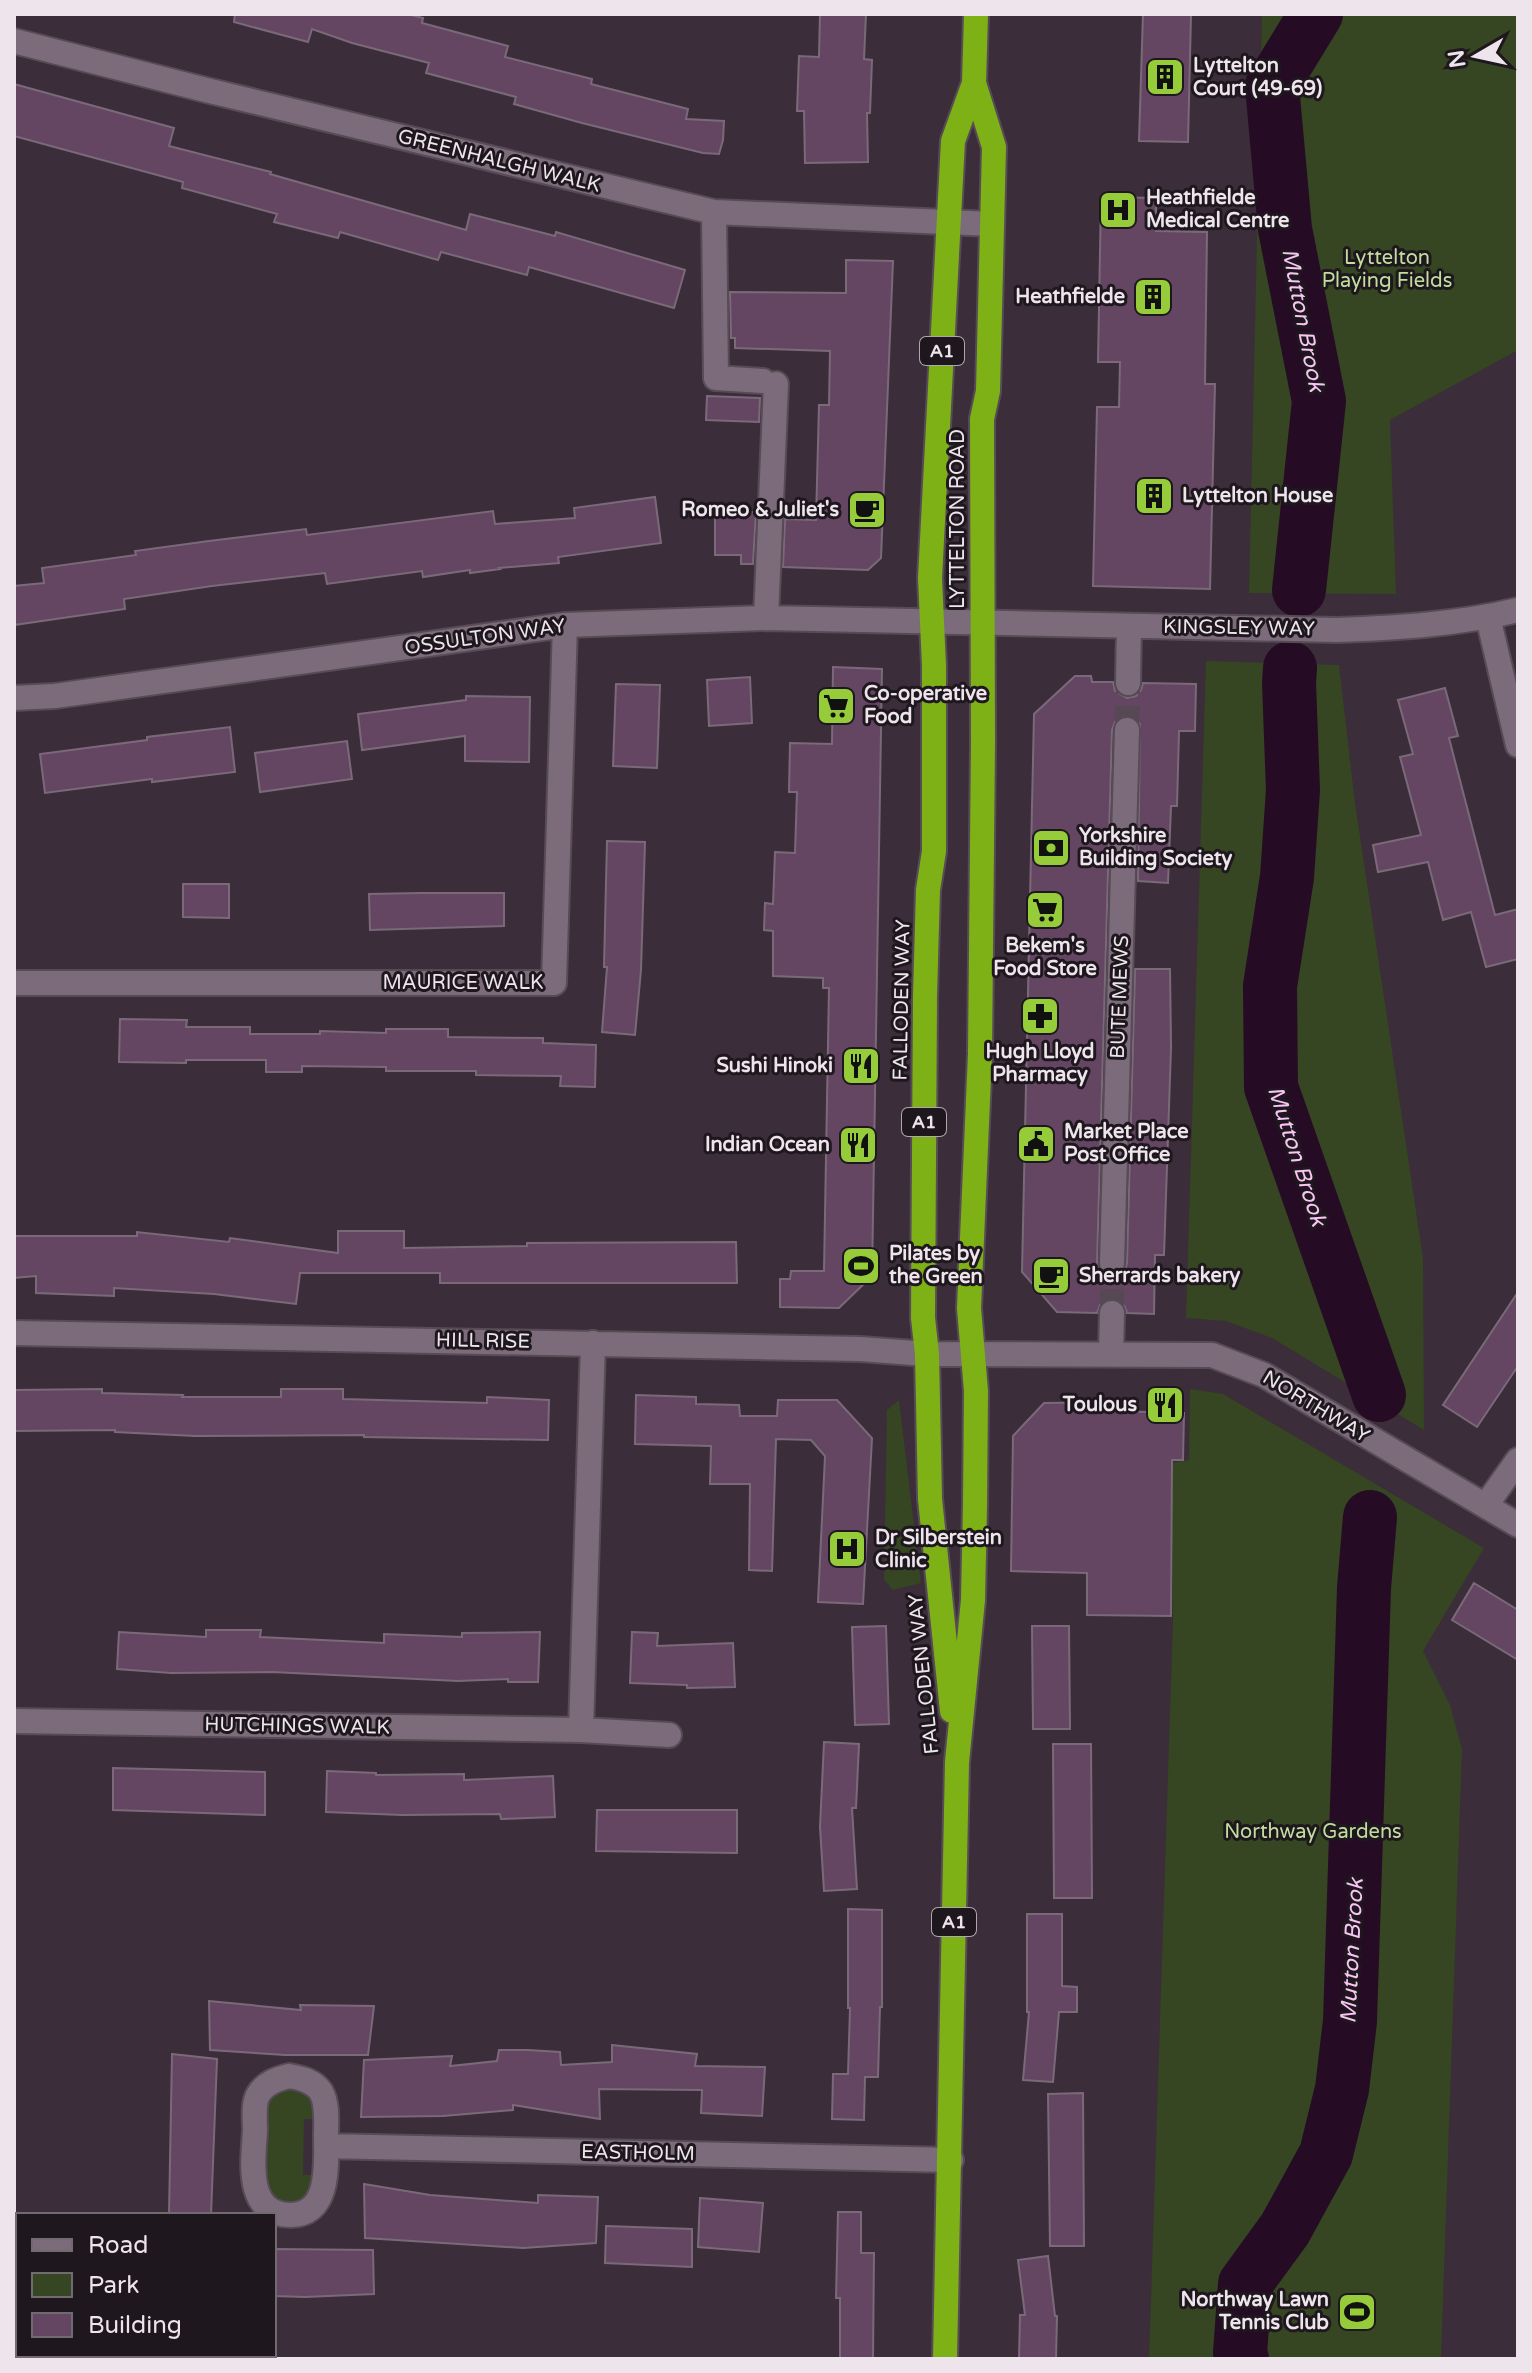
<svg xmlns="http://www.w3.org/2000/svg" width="1532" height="2373" viewBox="0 0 1532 2373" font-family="'Varela Round',sans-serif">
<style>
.green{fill:#364522}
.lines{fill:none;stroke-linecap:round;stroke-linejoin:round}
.river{stroke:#260b25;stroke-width:54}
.building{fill:#644663;stroke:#7a6a79;stroke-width:2}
.minor-tunnel{stroke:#564855;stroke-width:24;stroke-dasharray:24 12;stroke-linecap:butt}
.minor-casing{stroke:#574b56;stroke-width:28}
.highway-casing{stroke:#574b56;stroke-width:28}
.minor{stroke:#7c6c7b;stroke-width:24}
.highway{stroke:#7eb116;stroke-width:24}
.labels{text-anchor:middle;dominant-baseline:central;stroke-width:6;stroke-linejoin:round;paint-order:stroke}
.shield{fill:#1e181e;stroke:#afa7ae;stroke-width:2}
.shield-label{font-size:18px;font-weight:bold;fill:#ede4ec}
.poi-label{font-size:20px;font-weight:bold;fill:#ede4ec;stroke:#1e181e;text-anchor:start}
.street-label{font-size:20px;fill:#ede4ec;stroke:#1e181e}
.park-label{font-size:20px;fill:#c2de9e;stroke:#1e181e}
.water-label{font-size:22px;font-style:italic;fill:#fac4f7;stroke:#1e181e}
</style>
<rect width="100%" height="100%" fill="#3b2d3a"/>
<path class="green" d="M1262,14H1518V350L1390,420L1396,594L1249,593Z
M1206,661L1339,665L1355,803L1423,1258L1424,1430L1272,1338L1226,1321L1186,1318Z
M1190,1389L1223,1394L1484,1548L1423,1651L1450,1705L1462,1749L1441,2359H1149L1173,1620L1172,1463L1189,1460Z
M899,1400L921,1583L893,1590L884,1580L887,1410Z
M298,2086L314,2098L318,2119H304L303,2175H317L307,2199L288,2206L267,2193L262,2173L265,2101L278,2088Z"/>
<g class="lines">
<path class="river" d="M1299,590L1319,401L1285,229L1272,86L1316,14
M1290,668L1289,683L1293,790L1287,877L1270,986L1271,1087L1379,1395
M1242,2359L1240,2353L1245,2284L1285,2229L1326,2154L1342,2089L1350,2021L1364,1588L1370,1517"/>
</g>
<path class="building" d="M235,14H407L423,18L422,23L508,46L505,57L592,79L591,84L688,109L686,119L724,121L723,140L719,154L703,153L582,123L514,104L516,97L426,73L429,63L352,43L312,29L308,42L234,22Z
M820,14H866L864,59L872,60L870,113H867L868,162L805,163L804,111H797L799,56L819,57Z
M1143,14H1191L1188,142L1139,141Z
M14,84L174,128L169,146L271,172L270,174L466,230L470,214L555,236L556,232L685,270L674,308L529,267L527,275L441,252L438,260L340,232L338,238L274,222L277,214L182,188L183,182L14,136Z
M1101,197L1156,198V231L1207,232L1205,384H1215L1210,589L1093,586L1097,407H1119L1120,362H1098Z
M846,260L893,261L881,558L868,570L783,567L785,519L816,520L819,405H829L830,351L735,348V338H731L730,292L846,293Z
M707,396L760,398L759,422L706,420Z
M655,497L661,543L558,557L559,563L499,568L500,569L470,573V570L423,577L422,571L327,584L325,573L212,586L124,599L125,609L14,625V586L44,583L42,568L136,555L135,551L209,541L306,529L307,535L493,511L495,524L575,518L574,508Z
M715,512H756L753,564H741V555H715Z
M833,667L882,669L872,1276L839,1308L780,1307V1279H790L791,1271H824L829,988H823V978L773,976V931L764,930L765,903L773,904L775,852L795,853L797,792H789L790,743L832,744Z
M1075,676H1091L1092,682H1113L1115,691L1127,698L1136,696L1141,690L1143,683L1196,684L1195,731H1179L1177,806H1171L1168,883L1138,881L1140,724L1135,718L1127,715L1115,722L1112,730L1097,1263L1099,1271L1111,1278L1120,1276L1125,1270L1127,1263L1135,969H1170L1171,1048L1164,1255H1155L1154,1314L1127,1313L1125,1307L1120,1301L1112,1298L1100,1305L1097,1313L1057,1312L1022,1272L1034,714Z
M750,677L752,723L709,726L707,680Z
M616,684L660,685L657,768L613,766Z
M1445,688L1458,736L1449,738L1495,915L1518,909V959L1486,967L1471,912L1443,920L1428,862L1378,872L1373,845L1421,835L1400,757L1413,754L1398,700Z
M466,696L530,697L529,762L465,761V736L362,750L358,714L466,700Z
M230,727L235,772L152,782V779L45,793L40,754L147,740V737Z
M347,741L352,779L260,792L255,753Z
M607,841L645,842L641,970L635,1035L602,1032L607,967H604Z
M183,884H229V918L183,917Z
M421,893H504V926L370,930L369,894Z
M120,1019L187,1020L186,1027H250V1034H320V1031L386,1033V1029H448V1037L543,1038V1043L596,1045L595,1087L560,1086L561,1076L476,1075V1071H386V1067L302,1066V1072H266V1060H186V1063L119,1062Z
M338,1231H404V1248L527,1246V1243L736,1242L737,1283H440V1273H300L296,1304L214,1294L114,1288V1296L36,1293V1276L14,1278V1236H137V1232L229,1242L230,1238L338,1253Z
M1518,1292V1366L1477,1427L1443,1405Z
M102,1389V1393L183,1395L182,1397H281V1389H343V1399L487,1403V1397L549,1400L548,1440L364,1437V1435L195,1436L115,1432V1430L14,1431V1390Z
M636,1395L696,1397V1404L739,1405L740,1416H777L778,1400H837L872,1438L863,1604L818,1602L825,1456L811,1440L776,1439L772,1571L749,1570L750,1484H710L711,1446L635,1444Z
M1113,1402V1411L1184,1413L1183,1460H1172L1171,1616L1087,1615V1573L1011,1571L1013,1436L1044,1403Z
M1474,1583L1518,1610V1660L1452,1620Z
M886,1626L889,1724L855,1725L852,1627Z
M1032,1626H1069L1070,1729H1033Z
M206,1630H261L260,1637L384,1643V1634L462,1637V1633L540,1632L538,1682H508V1679L458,1681L272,1672L171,1673L117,1669L119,1632L206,1637Z
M632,1632L658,1633L657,1646L733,1643L735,1687L687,1688V1685L630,1683Z
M824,1742L859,1744L856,1808H852L857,1889L824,1891L820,1827Z
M1053,1744H1091L1092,1898H1054Z
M113,1768L265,1772V1815L113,1810Z
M327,1771L376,1773V1775L464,1774V1780L553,1776L555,1817L501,1819L500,1814L402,1815L326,1812Z
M597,1810H737V1853L596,1851Z
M848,1909L882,1910V2007H880L878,2077H865L864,2120L832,2119L833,2074H848L850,2008H848Z
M1027,1914H1062V1986L1077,1987V2012H1059L1053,2082L1023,2080L1029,2012H1027Z
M209,2001L301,2010L300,2005L374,2006L368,2055H285L210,2050Z
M612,2045L697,2054L695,2066L765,2067L762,2116L701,2113L702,2090L599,2089L600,2119L513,2105V2110L443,2116L361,2117L364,2060L452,2056L450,2066L497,2061L499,2050H528L560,2052L561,2065L612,2062Z
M172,2054L217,2059L211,2215H169Z
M1083,2093L1084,2246H1050L1048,2094Z
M364,2184L430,2195L538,2203V2195L598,2197L596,2243L523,2248L365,2238Z
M700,2198L763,2203L759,2252L698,2247Z
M838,2212H861V2253H874L873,2359H840V2298H836Z
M606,2226L692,2229V2267L605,2263Z
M274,2249L373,2250L374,2294L305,2297L274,2296Z
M1048,2256L1055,2316H1057L1056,2359H1019L1020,2315H1025L1018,2260Z"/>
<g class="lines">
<path class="minor-tunnel" d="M1127,730L1128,683
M1112,1313V1263"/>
<defs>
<path id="minor" d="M14,41L206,90L714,212L992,224
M714,212L716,378L763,381
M1488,617L1518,745
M766,618L776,384
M1128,683L1129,627
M14,698L55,696L565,625L766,618L1337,630C1397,628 1459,624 1518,610
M14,983H554L565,625
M1112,1263L1127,730
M14,1333L860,1349L927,1354L1212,1355L1264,1375L1518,1525
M1111,1354L1112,1313
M1486,1505L1518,1460
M14,1721L581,1730L593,1343
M581,1730L669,1735
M289,2076C301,2078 314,2081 321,2092C328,2104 326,2121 326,2135C326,2163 331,2214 291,2215C245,2215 253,2161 255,2131C255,2120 253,2104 258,2095C265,2083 277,2079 289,2076Z
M326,2146L951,2160"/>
<path id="highway" d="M952,1711L930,1499L927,1354L923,1318L925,996L928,890L934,851V666L930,578L953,141L974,83
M945,2359L957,1762L973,1600L975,1505L976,1391L969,1308L980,1054L983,741L982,419L988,391L994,147L974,83L976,14"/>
</defs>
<use href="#minor" class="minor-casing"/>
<use href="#highway" class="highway-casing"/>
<use href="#minor" class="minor"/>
<use href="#highway" class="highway"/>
</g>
<defs>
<symbol id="building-square" viewBox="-11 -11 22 22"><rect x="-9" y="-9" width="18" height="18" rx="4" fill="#96cc39" stroke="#1e181e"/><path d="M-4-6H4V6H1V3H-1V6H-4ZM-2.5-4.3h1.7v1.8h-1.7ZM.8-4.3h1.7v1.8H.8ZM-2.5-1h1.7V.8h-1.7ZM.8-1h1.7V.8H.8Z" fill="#111"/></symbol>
<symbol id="hospital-square" viewBox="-11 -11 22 22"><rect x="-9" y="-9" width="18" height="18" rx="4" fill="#96cc39" stroke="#1e181e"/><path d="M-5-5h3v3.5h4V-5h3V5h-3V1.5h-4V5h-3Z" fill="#111"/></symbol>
<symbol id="cafe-square" viewBox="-11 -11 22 22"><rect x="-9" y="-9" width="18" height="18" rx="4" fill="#96cc39" stroke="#1e181e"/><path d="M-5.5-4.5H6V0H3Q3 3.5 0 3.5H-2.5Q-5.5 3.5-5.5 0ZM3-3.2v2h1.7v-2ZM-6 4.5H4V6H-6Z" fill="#111"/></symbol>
<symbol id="supermarket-square" viewBox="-11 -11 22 22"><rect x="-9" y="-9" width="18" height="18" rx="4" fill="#96cc39" stroke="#1e181e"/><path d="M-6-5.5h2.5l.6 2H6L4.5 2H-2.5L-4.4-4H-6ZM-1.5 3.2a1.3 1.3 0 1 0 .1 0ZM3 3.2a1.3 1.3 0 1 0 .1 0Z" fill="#111"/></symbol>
<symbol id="bank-square" viewBox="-11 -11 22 22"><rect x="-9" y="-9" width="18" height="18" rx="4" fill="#96cc39" stroke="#1e181e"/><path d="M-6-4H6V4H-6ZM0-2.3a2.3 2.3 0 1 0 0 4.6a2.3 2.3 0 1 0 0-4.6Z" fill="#111"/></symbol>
<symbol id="pharmacy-square" viewBox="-11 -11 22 22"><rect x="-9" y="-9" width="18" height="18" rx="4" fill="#96cc39" stroke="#1e181e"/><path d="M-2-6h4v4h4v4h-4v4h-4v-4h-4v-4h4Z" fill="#111"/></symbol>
<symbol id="restaurant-square" viewBox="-11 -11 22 22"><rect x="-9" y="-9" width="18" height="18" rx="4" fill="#96cc39" stroke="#1e181e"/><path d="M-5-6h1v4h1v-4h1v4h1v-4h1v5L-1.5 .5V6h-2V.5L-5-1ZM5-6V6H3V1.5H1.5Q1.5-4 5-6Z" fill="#111"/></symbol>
<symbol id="civic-square" viewBox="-11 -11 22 22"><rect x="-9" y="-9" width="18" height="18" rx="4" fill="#96cc39" stroke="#1e181e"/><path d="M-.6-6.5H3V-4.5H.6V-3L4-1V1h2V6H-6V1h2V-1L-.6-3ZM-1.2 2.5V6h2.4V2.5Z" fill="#111"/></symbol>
<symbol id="stadium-square" viewBox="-11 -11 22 22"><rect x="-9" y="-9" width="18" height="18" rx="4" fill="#96cc39" stroke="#1e181e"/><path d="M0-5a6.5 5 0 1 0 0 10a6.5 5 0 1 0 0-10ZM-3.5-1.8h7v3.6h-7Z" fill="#111"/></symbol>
</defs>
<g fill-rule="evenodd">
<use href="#building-square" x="1143" y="55" width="44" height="44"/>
<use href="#hospital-square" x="1096" y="188" width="44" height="44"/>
<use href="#building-square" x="1131" y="275" width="44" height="44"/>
<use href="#building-square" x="1132" y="474" width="44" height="44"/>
<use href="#cafe-square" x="845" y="488" width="44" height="44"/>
<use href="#supermarket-square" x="814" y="684" width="44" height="44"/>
<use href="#bank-square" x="1029" y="826" width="44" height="44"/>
<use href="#supermarket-square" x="1023" y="888" width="44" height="44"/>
<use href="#pharmacy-square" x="1018" y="994" width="44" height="44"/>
<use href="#restaurant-square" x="839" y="1044" width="44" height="44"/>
<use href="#civic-square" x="1014" y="1122" width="44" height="44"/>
<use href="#restaurant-square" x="836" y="1123" width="44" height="44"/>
<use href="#stadium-square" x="839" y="1244" width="44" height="44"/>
<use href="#cafe-square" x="1029" y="1254" width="44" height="44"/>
<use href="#restaurant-square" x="1143" y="1383" width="44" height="44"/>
<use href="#hospital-square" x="825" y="1527" width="44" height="44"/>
<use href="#stadium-square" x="1335" y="2290" width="44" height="44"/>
</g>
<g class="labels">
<g class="shield">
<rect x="920" y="337" width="44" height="28" rx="6"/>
<rect x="902" y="1108" width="44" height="28" rx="6"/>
<rect x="932" y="1908" width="44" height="28" rx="6"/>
</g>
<g class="shield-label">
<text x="942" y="351">A1</text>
<text x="924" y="1122">A1</text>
<text x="954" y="1922">A1</text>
</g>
<g class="poi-label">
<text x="1193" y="66">Lyttelton<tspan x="1193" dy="23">Court (49-69)</tspan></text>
<text x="1146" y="198">Heathfielde<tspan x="1146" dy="23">Medical Centre</tspan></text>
<text x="1125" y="297" text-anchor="end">Heathfielde</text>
<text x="1182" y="496">Lyttelton House</text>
<text x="839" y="510" text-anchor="end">Romeo &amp; Juliet's</text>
<text x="864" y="694">Co-operative<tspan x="864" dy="23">Food</tspan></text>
<text x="1079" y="836">Yorkshire<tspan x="1079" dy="23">Building Society</tspan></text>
<text x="1045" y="946" text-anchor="middle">Bekem's<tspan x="1045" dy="23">Food Store</tspan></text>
<text x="1040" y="1052" text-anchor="middle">Hugh Lloyd<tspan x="1040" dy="23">Pharmacy</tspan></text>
<text x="833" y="1066" text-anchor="end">Sushi Hinoki</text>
<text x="1064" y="1132">Market Place<tspan x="1064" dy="23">Post Office</tspan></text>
<text x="830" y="1145" text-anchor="end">Indian Ocean</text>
<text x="889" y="1254">Pilates by<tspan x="889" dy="23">the Green</tspan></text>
<text x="1079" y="1276">Sherrards bakery</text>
<text x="1137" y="1405" text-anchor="end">Toulous</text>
<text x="875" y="1538">Dr Silberstein<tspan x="875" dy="23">Clinic</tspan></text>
<text x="1329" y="2300" text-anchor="end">Northway Lawn<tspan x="1329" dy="23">Tennis Club</tspan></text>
</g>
<g class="street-label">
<text transform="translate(499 161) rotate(14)">GREENHALGH WALK</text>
<text transform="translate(958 519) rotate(-90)">LYTTELTON ROAD</text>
<text transform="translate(1239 628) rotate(1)">KINGSLEY WAY</text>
<text transform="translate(485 637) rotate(-8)">OSSULTON WAY</text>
<text x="463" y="983">MAURICE WALK</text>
<text transform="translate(1120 997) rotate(-88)">BUTE MEWS</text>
<text transform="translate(902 1000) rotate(-89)">FALLODEN WAY</text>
<text transform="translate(483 1341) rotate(1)">HILL RISE</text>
<text transform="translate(1316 1407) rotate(31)">NORTHWAY</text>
<text transform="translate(924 1674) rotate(-96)">FALLODEN WAY</text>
<text transform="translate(297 1726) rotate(1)">HUTCHINGS WALK</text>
<text transform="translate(638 2153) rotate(1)">EASTHOLM</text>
</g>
<g class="park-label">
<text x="1387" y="258">Lyttelton<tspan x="1387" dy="23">Playing Fields</tspan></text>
<text x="1313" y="1832">Northway Gardens</text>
</g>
<g class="water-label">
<text transform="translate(1303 320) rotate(79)">Mutton Brook</text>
<text transform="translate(1297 1156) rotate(72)">Mutton Brook</text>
<text transform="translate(1352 1951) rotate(-87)">Mutton Brook</text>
</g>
</g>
<rect width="1532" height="2373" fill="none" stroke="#ede4ec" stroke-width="32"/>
<rect x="16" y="2213" width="260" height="144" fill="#1e181e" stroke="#716a70" stroke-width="2"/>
<rect x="32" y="2239" width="40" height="12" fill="#7c6c7b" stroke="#716a70" stroke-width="2"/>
<text x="88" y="2253" font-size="24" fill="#ede4ec">Road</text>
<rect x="32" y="2273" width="40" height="24" fill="#364522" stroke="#716a70" stroke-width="2"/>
<text x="88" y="2293" font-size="24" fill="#ede4ec">Park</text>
<rect x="32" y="2313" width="40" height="24" fill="#644663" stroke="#716a70" stroke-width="2"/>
<text x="88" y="2333" font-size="24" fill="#ede4ec">Building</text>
<g transform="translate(1476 56) rotate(261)" stroke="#1e181e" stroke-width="6" paint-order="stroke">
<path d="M0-6L14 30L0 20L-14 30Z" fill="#ede4ec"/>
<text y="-12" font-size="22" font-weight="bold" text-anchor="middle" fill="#ede4ec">N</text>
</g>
</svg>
